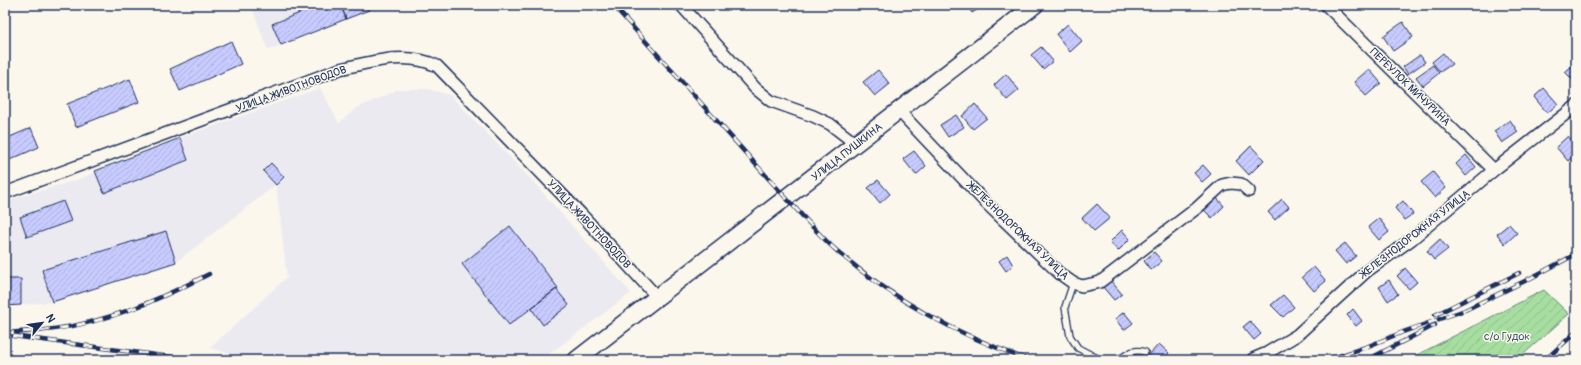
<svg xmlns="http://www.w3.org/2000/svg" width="1581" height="365" viewBox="0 0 1581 365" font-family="Pangolin,sans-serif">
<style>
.built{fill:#eceaf1}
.garden{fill:url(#garden-furrows);stroke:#61867f}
.building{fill:url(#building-hatch);stroke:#1b2f5e}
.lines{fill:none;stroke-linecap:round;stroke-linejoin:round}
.service-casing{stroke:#1b2f5e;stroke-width:8}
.minor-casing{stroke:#1b2f5e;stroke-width:14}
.secondary-casing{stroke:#1b2f5e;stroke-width:19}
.service{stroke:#fbf7ec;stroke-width:5.5}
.minor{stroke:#fbf7ec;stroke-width:11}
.secondary{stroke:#fbf7ec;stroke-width:16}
.rail-casing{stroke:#1b2f5e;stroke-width:4.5}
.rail{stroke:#fbf7ec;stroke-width:3;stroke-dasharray:9;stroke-linecap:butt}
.labels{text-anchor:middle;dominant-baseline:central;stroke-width:3;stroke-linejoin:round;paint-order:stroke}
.street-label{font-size:11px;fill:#1b2f5e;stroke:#fbf7ec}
.park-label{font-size:11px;fill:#3e5a6e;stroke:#fbf7ec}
</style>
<defs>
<pattern id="garden-furrows" width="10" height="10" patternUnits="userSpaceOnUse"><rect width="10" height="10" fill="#a7dda0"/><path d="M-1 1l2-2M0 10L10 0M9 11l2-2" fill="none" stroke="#8fbe8c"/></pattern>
<pattern id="building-hatch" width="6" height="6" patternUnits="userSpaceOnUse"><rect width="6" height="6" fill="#c8cbfe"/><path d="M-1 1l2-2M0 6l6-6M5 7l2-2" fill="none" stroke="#abafdc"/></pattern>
</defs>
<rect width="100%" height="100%" fill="#fbf7ec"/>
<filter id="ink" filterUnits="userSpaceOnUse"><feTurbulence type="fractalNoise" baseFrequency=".025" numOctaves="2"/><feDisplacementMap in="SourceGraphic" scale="8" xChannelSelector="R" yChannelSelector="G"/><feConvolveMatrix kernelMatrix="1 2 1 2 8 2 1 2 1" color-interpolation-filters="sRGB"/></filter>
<g filter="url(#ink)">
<path class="built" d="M251,5H378L268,50Z
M320,88L339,123L355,109L399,89H428L450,95L528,176L631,293L541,360H252L210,348L287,277L276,185L176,262L52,302L21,305L5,306V201L74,181L180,138Z"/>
<path class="garden" d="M1544,290L1569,314L1517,360H1407Z"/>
<path class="building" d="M320,5H341L346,19L281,45L272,24Z
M341,5H367L369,10L346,19Z
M967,5H985L972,13Z
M1403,22L1413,37L1393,51L1383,36Z
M1068,24L1082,41L1070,52L1056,34Z
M231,41L241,64L180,91L170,69Z
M1041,47L1053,61L1043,69L1031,55Z
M1443,53L1452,64L1440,72L1432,62Z
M1420,55L1425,62L1408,74L1403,67Z
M1574,64L1576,66V83L1565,72Z
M1433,65L1439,73L1423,86L1416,77Z
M1369,69L1381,83L1366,96L1354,82Z
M878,70L890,84L875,96L863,82Z
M1006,74L1019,90L1007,100L994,85Z
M130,79L139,102L76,127L67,104Z
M1544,88L1558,104L1547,113L1534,97Z
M975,104L987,118L973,129L962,116Z
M956,115L964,127L948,137L940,125Z
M1510,120L1518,132L1502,143L1494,131Z
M31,128L39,147L5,162V139Z
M1568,136L1576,145V154L1568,161L1556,147Z
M180,138L188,160L104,193L95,171Z
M1251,146L1264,160L1249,175L1236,161Z
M914,151L926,166L916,175L903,159Z
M1466,155L1476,167L1466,176L1456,164Z
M271,163L284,177L276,185L263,171Z
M1203,165L1211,174L1202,182L1194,173Z
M1433,172L1446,188L1435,198L1421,182Z
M878,180L890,194L880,203L868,188Z
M1217,198L1224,206L1212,218L1204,210Z
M1282,199L1289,207L1275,220L1268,212Z
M63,201L71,221L27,237L20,217Z
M1403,201L1413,214L1404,220L1395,208Z
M1097,204L1110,218L1094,231L1082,218Z
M1379,218L1389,232L1379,240L1368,227Z
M1509,224L1517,233L1505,244L1497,234Z
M510,226L558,288L509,325L462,264Z
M1122,230L1130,239L1118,251L1110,242Z
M166,231L176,262L52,302L42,270Z
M1440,239L1448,249L1434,260L1427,251Z
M1345,243L1356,256L1346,264L1335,251Z
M1154,252L1162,261L1151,270L1144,261Z
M1007,255L1013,265L1006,271L999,261Z
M1314,267L1326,281L1314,291L1302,277Z
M1405,268L1417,282L1409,289L1397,276Z
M5,279H21V305L5,306Z
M1110,280L1122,294L1114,300L1102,286Z
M1389,280L1398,294L1388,301L1379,287Z
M556,289L569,305L543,325L531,308Z
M1283,295L1294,307L1283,317L1271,305Z
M1353,309L1362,321L1356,326L1347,315Z
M1124,312L1133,323L1124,330L1115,319Z
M1250,321L1261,334L1254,340L1243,327Z
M1159,344L1169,353L1162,360H1152L1148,356Z"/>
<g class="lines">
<defs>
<path id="service" d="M1073,283L1065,307L1070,336L1078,348L1101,360
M1118,360C1128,354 1132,348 1145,352"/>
<path id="minor" d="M681,5L755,88L771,101L813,116L830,124L856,144
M1326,5L1494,170
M899,111L986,203L1059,273L1073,283L1082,286L1100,282L1197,208L1222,185L1231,183L1241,184L1249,191
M5,193L340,69C371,62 407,51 437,66L581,214L658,298
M1253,359L1267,353L1297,335L1367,271L1412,239L1494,170L1576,106"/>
<path id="secondary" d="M576,360L1035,5"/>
</defs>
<use href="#service" class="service-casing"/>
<use href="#minor" class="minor-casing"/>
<use href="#secondary" class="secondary-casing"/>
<use href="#service" class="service"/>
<use href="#minor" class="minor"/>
<use href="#secondary" class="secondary"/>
<defs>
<path id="rail" d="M613,5L786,198C803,216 819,235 837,251C896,302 956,334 1029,360
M1435,315L1519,273
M5,333C21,332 38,331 54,329C109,322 160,299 209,274
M13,336L193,360
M1327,360L1366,347L1403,332L1465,310L1525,281L1576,254
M1367,360L1435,325
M1545,360L1576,332"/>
</defs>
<use href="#rail" class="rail-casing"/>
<use href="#rail" class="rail"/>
</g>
</g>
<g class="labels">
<g class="street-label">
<text transform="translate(1410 87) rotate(44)">ПЕРЕУЛОК МИЧУРИНА</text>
<text transform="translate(291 89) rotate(-20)">УЛИЦА ЖИВОТНОВОДОВ</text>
<text transform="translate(847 152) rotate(-38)">УЛИЦА ПУШКИНА</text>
<text transform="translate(589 224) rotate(47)">УЛИЦА ЖИВОТНОВОДОВ</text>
<text transform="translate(1018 231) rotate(44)">ЖЕЛЕЗНОДОРОЖНАЯ УЛИЦА</text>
<text transform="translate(1415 234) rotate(-38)">ЖЕЛЕЗНОДОРОЖНАЯ УЛИЦА</text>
</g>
<g class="park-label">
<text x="1507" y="336">с/о Гудок</text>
</g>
</g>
<rect width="1581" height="365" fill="none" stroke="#fbf7ec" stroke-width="20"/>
<rect x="10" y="10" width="1561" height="345" fill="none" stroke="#1b2f5e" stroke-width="1.5" filter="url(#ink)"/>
<g transform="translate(42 323) rotate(61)" stroke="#fbf7ec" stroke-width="3" paint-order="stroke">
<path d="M0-3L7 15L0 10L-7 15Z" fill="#1b2f5e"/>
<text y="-6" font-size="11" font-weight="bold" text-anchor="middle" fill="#1b2f5e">N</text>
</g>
</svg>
